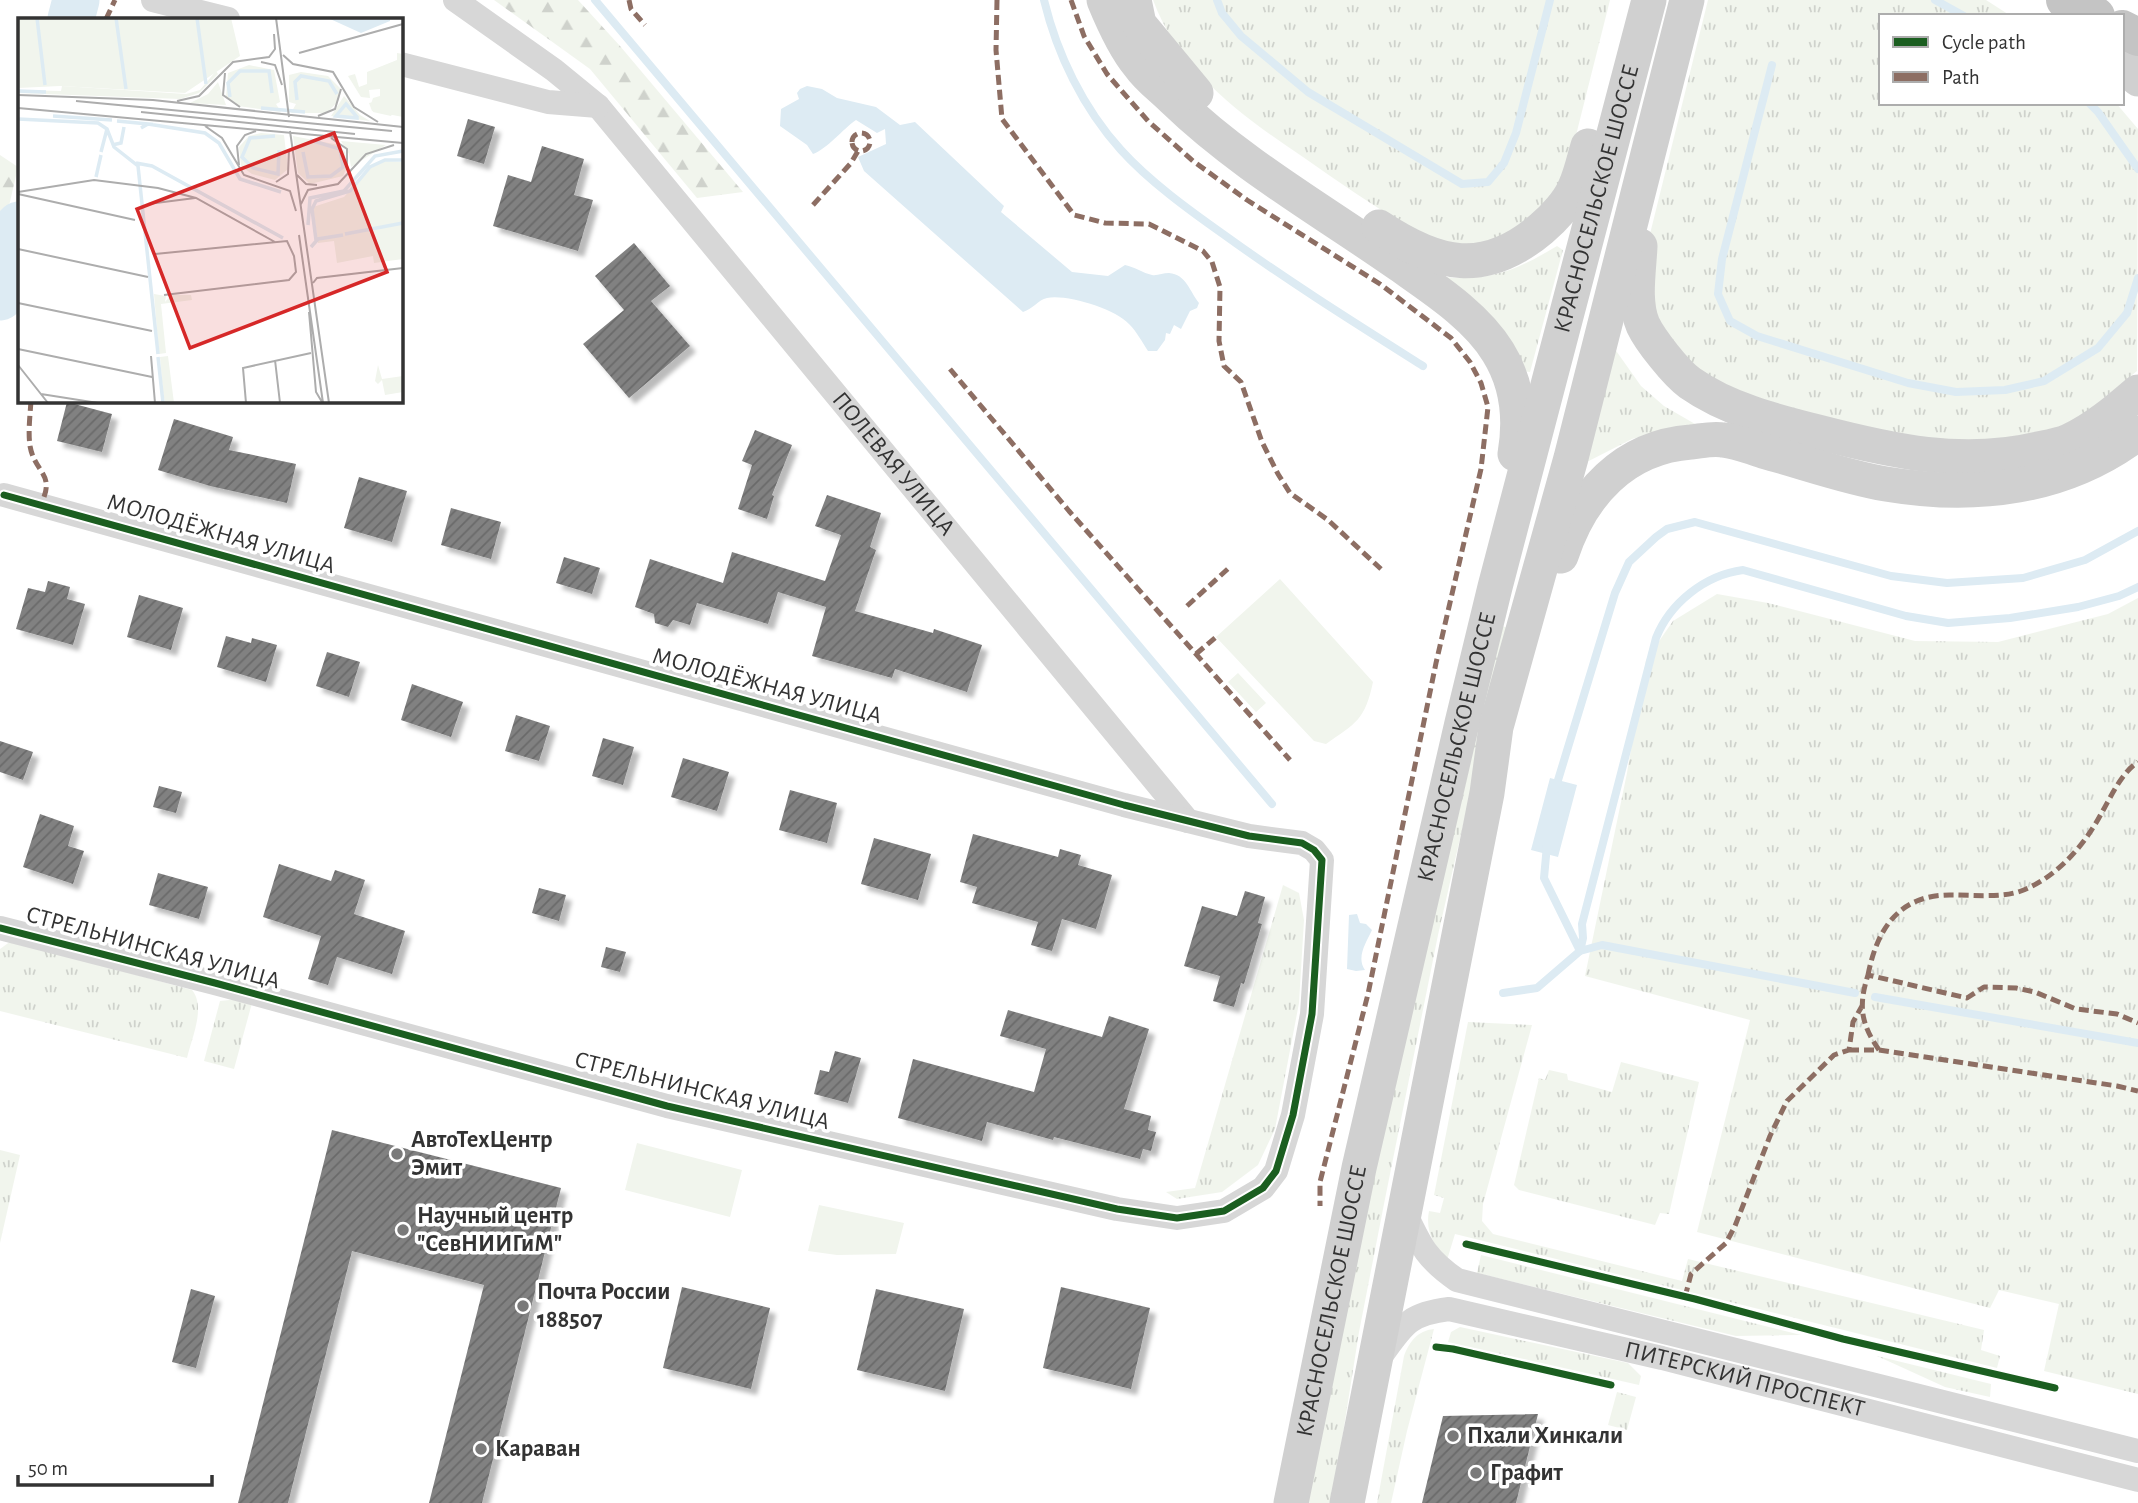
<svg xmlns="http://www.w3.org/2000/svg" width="2138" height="1503" viewBox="0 0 2138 1503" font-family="'Alegreya Sans',sans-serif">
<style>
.grass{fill:url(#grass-tufts)}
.forest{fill:url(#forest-firs)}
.wetland{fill:url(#wetland-marsh)}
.park{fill:#f1f5ed}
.water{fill:#ddebf3}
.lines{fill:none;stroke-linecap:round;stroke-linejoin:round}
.stream{stroke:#ddebf3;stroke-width:8}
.river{stroke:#ddebf3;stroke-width:47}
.building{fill:url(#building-hatch);filter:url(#shadow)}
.street{stroke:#d7d7d7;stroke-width:24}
.secondary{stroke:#d0d0d0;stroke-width:35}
.highway{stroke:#c4c4c4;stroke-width:38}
.quiet{stroke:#8d6e63;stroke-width:5;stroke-dasharray:10 5;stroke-linecap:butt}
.cycleway-casing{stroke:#fff;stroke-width:11}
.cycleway{stroke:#1b5e20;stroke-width:7}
.poi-dot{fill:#7a7a7a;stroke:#fff;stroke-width:2.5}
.labels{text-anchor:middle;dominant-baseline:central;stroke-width:7;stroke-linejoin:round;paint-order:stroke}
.street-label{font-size:24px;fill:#333;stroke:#fff}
.poi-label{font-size:24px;font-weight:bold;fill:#333;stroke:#fff;text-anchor:start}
.inset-river{fill:none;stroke:#ddebf3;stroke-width:3.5}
.inset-road{fill:none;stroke:#adadad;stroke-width:2}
.view{fill:#d62828;fill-opacity:0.15;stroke:#d62828;stroke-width:3.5}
.inset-edge{fill:none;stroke:#333;stroke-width:3.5}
</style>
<defs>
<pattern id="grass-tufts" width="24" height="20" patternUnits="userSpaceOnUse" patternTransform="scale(1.75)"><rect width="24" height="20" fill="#f1f5ed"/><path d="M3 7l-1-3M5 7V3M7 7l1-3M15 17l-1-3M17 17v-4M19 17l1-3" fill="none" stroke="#cfd2cc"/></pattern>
<pattern id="forest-firs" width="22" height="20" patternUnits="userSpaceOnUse" patternTransform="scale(1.75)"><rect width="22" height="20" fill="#f1f5ed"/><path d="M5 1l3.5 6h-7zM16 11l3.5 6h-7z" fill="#cfd2cc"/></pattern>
<pattern id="wetland-marsh" width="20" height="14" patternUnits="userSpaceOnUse" patternTransform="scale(1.75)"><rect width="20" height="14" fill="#f1f5ed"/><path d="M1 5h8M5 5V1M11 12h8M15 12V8" fill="none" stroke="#cfd2cc"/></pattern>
<pattern id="building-hatch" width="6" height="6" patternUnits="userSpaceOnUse" patternTransform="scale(1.75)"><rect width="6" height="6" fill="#818181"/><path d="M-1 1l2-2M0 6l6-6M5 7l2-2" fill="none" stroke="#6a6a6a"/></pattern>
<filter id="shadow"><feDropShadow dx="6" dy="6" stdDeviation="2" flood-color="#0004"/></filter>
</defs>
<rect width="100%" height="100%" fill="#fff"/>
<path class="grass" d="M1153,0H1610L1567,171L1533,221L1480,247L1438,241L1411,229C1374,206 1338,182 1303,157C1242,116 1179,71 1153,0Z
M1708,0H1986L2011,16H1881V103H2116L2138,129L2137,371L2064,431L1959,452L1825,424L1696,375L1653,311L1648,242Z
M1557,246L1563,250L1530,372L1521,371L1443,277C1492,281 1515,271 1557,246Z
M1612,345L1641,386L1664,406L1702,428L1653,433L1632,439L1575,468Z
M1717,594L1768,603L1915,641L1998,642L2108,614L2138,598V1394L2044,1371L2059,1304L1999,1290L1990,1308L1697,1232L1750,1020L1585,976L1627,773L1646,660L1673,621Z
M1502,626L1508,628L1438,935L1384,1204L1359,1332L1332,1503H1308L1367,1207Z
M1283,885L1299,893L1304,920L1299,1003L1275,1129L1258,1165L1222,1192L1177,1199L1166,1192L1195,1188Z
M11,941L192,990C206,1007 192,1037 187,1058L0,1011V949Z
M239,999L252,1003L234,1069L204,1061L220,1001Z
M1468,1022L1532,1025L1483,1204L1482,1221L1493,1234L1682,1281L1688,1259L1984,1330L1981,1350L2000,1356L1997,1368L1455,1234L1447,1260C1434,1246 1425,1231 1429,1211L1440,1213L1444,1198L1434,1195Z
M1621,1062L1699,1082L1669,1214L1660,1213L1655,1225L1519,1190L1514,1185L1539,1078L1545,1080L1549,1070L1567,1074L1568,1080L1612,1092Z
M0,1150L20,1155L0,1243Z
M1481,1255L1801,1335L1736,1336L1477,1273Z
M1460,1327L1628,1363L1641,1376L1639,1385L1448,1342L1451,1332Z
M1434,1329L1407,1431L1391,1503H1377L1404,1356C1410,1341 1417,1331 1434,1329Z
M1877,1356L1991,1384L1990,1397L1945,1387Z
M1617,1392L1636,1397L1627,1430L1608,1425Z"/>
<path class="forest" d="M494,0H578L620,46L743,192L697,198L590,69Z
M0,155L18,167L0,245Z"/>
<path class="wetland" d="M19,189V242L0,314V261Z"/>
<path class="park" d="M1280,579L1373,682C1365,720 1356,723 1326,744L1314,741L1216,637Z
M1238,673L1266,703L1256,712L1228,682Z
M637,1143L742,1170L730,1217L625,1190Z
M819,1205L904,1223L896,1254L837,1255L808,1251Z"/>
<path class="water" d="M807,86L822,89L837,98L876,107L900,125L915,122L1004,206L1001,212L1072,272L1108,276L1125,265C1135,267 1143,273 1152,275C1157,276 1163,273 1169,273C1186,274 1190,292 1199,303L1197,308L1190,311L1181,329L1174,325L1170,334L1166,333L1165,340L1157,351H1148C1142,342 1137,332 1129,324C1115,309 1067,294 1047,298C1038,300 1033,309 1023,312L864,171L858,157L886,144L885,129L877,133L856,120C843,129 827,149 813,154L807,145L780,126L781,109L799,99L797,93L800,89Z
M1550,778L1577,785L1558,857L1531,850Z
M1357,914L1360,923L1366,924L1372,930C1366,943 1356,957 1365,970L1356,971L1347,969L1349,915Z"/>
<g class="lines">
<path class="stream" d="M595,0L1272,804
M1044,0C1057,54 1083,108 1121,150C1149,181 1189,210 1223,234C1288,281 1355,323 1423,366
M1217,0L1222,13L1241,36L1308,92L1462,184L1488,182L1504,163L1516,133L1550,0
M1935,0L1964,16
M1772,65L1722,259L1718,294L1730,321L1757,336L1908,383L1956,392L2005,390L2044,381L2098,348L2127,313L2138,278
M2089,103L2098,112L2138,169
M1555,790L1615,593L1629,562L1656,537L1667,529L1695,522L1891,576L1947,583L2023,578L2085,560L2138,531
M1547,845L1544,878L1580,951
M1580,951L1583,938L1582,924L1656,638C1670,603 1705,575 1743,570L1906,616L1948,623L2010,618L2078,607L2119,596L2138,587
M1503,993L1537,988L1580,951L1602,945L1855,993
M1875,997L2138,1043"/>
<path class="river" d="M71,19L76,0
M0,297L19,225"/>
</g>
<path class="building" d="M468,119L495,127L484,164L457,156Z
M542,146L584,159L574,195L593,200L578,251L493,226L508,175L531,182Z
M634,243L670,286L651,301L690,346L629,398L583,344L624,310L595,276Z
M67,402L112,414L102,452L57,441Z
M174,419L233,437L229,450L296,464L287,503L210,486L158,470Z
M755,430L792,445L772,495L774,496L767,519L738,509L752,465L742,461Z
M359,477L407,491L392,542L344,528Z
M827,495L881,513L870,547L876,550L855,611L933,633L934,629L982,645L967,692L895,669L892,678L812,656L826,607L778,592L768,624L697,603L690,625L673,620L668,627L655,623L654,614L635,607L650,559L723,583L732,552L825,581L841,535L815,526Z
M451,508L501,522L491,559L441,545Z
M564,557L600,568L592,594L556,583Z
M48,581L70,587L67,599L85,604L73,645L16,629L28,588L45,592Z
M139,595L183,608L171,650L127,637Z
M226,636L251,643L252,638L277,645L266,682L217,667Z
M327,652L360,662L349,697L316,686Z
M412,684L463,702L451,737L401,720Z
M516,715L550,726L539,761L505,751Z
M603,738L634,747L623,785L592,776Z
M0,741L33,752L23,780L0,772Z
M683,758L729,772L717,811L671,797Z
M159,786L182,792L176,813L153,807Z
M790,790L837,803L827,843L779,830Z
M40,814L74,826L68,846L84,851L73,884L23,867Z
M973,834L1058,857L1060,849L1081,855L1078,865L1112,875L1096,929L1062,919L1052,951L1031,945L1038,922L972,903L977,887L960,882Z
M874,838L931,854L918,900L861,884Z
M279,864L331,881L335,870L365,880L354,914L405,931L392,974L337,957L328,985L308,979L321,936L263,917Z
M158,873L208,887L199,919L149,905Z
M539,888L566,895L559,921L532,913Z
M1245,891L1265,897L1258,923L1262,924L1244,984L1241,983L1234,1007L1213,1001L1220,976L1184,966L1202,906L1237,916Z
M606,947L626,952L620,972L601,967Z
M1008,1010L1102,1037L1109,1016L1149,1029L1124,1109L1151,1116L1148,1130L1156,1132L1151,1151L1143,1149L1140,1159L1054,1137L1053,1140L987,1122L982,1141L898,1118L913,1059L1034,1092L1046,1049L1000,1036Z
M835,1051L861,1058L848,1103L814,1094L820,1070L829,1072Z
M332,1130L561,1188L482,1503H429L484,1285L352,1251L288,1503H238Z
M682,1287L770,1308L751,1389L663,1368Z
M1061,1287L1150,1308L1131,1389L1043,1368Z
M191,1289L215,1296L196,1368L172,1362Z
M876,1289L964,1309L945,1391L857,1370Z
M1538,1414L1516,1503H1422L1443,1416Z"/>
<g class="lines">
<g class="street">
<path d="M153,0L228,19"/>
<path id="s1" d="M455,0L554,70L598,106L1188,821"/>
<path d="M401,64L548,102L598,106"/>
<path d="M0,928L215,983L667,1106L1117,1209L1177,1218L1224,1211L1263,1188L1276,1171L1293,1115L1312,1014L1322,860L1314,850L1302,843L1249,836L1124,805L4,495"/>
<path d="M1404,1210C1420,1244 1425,1258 1457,1280L2138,1451"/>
<path id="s2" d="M1379,1359C1403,1326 1407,1314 1449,1309L1662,1358L2138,1480"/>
</g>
<g class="secondary">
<path d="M1104,0C1113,22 1124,47 1139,65C1148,78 1162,88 1173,99C1240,164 1323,211 1400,265C1434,289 1476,316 1498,352C1518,384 1521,419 1515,454"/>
<path d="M1134,0L1139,24L1196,93"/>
<path d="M2122,63L2138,79"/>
<path d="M1379,227C1438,266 1484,277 1541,229C1553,219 1569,202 1575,187C1581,174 1584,159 1588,146"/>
<path d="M1640,246C1639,270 1633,302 1643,325C1650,340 1676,373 1690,383C1727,409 1774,421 1818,432C1891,451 1962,467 2038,449C2048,447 2060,445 2069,441C2095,429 2117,410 2138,392"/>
<path d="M1561,556C1581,494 1624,447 1691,442C1701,441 1713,438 1723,440C1736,441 1750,447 1763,451C1804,462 1845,477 1886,484C1975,499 2065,489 2138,433"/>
<path id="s3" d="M1291,1503L1359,1168L1462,723L1495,587L1649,0"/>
<path d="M1347,1503L1487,793L1496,727L1571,458L1687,0"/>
</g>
<path class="highway" d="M2065,0L2096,16
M2122,29L2138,37"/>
<path class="quiet" d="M629,0L631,9L645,25
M997,0L996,50L1002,119L1074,215L1105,223L1149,224L1203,251L1212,262L1220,287L1219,341L1224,366L1241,382L1262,442L1278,474L1290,493L1328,520L1381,569
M1071,0L1084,36L1107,74L1148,121L1193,161L1247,200L1380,284L1451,338L1470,362L1481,383L1488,407L1481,469L1436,663L1368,994L1320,1182V1206
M106,19L115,0
M852 142a9 9 0 1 1 18 0a9 9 0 1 1-18 0Z
M813,205L851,163L858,151
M950,369L1069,511L1290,760
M31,401C30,416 28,432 30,446C35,474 56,473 41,504
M1187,606L1231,566
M1196,654L1216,637
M1868,975C1877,929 1899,894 1952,895C1973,895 2001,898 2021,891C2056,878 2084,846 2101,814C2111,797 2121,773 2138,762
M1849,1050H1879L2117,1086L2138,1091
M1879,1050C1861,1024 1858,1006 1868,975L1967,998L1984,987L2016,988L2035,992L2076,1009L2117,1014L2138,1023
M1685,1297L1691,1274L1726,1243L1735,1226L1770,1136L1787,1101L1834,1055L1849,1050L1853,1022L1862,1006"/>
<defs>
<path id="cycleway" d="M0,928L215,983L667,1106L1117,1209L1177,1218L1224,1211L1263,1188L1276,1171L1293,1115L1312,1014L1322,860L1314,850L1302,843L1249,836L1124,805L4,495
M1466,1244L1695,1299L1843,1339L2055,1388
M1436,1347L1453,1349L1611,1385"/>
</defs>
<use href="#cycleway" class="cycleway-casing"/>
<use href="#cycleway" class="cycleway"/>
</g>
<g class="poi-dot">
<circle cx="397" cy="1154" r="7"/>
<circle cx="403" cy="1230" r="7"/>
<circle cx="523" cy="1306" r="7"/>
<circle cx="1453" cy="1436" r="7"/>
<circle cx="481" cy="1449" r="7"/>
<circle cx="1476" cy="1473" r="7"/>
</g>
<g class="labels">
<g class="street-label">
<text stroke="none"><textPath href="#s3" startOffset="1340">КРАСНОСЕЛЬСКОЕ ШОССЕ</textPath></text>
<text stroke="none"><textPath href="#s1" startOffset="642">ПОЛЕВАЯ УЛИЦА</textPath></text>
<text transform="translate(221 534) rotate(16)">МОЛОДЁЖНАЯ УЛИЦА</text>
<text transform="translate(767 686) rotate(15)">МОЛОДЁЖНАЯ УЛИЦА</text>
<text stroke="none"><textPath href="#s3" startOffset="774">КРАСНОСЕЛЬСКОЕ ШОССЕ</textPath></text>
<text transform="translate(153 948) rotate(15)">СТРЕЛЬНИНСКАЯ УЛИЦА</text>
<text transform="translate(702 1091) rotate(14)">СТРЕЛЬНИНСКАЯ УЛИЦА</text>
<text stroke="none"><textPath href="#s3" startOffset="206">КРАСНОСЕЛЬСКОЕ ШОССЕ</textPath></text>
<text stroke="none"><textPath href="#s2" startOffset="394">ПИТЕРСКИЙ ПРОСПЕКТ</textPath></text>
</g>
<g class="poi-label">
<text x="411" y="1140">АвтоТехЦентр<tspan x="411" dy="28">Эмит</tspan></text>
<text x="417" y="1216">Научный центр<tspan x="417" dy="28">"СевНИИГиМ"</tspan></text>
<text x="537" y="1292">Почта России<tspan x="537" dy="28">188507</tspan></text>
<text x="1467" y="1436">Пхали Хинкали</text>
<text x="495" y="1449">Караван</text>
<text x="1490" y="1473">Графит</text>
</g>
</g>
<g transform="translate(18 18)">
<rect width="385" height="385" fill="#fff"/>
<path d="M231,47L256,52L262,84L258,86L263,94L220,88L208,79L210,55ZM198,53L200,56L181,75L162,81L0,75V72L43,73L44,68L168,76L182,72ZM283,54L310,58L322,70L321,82L309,95H273L278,86L271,84V57ZM200,64L208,87L172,85L190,76ZM326,78L342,97L352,103L313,98ZM243,115L266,117L270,151L257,162L234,156L223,148L221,129L231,118ZM275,118L321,127L327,134L329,149L325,158L292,166L280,155ZM323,123L368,127L333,149L331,136ZM367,143L385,144V241L356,245L355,238L319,245L316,223L300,225L295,189L326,179L351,151ZM136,276L148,278L147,284L153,277H173L174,282L143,286L148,335L141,336ZM150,338L156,385H147L145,374L142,339Z" fill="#f1f5ed"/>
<path d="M379,35L385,36V77L373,98L355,94L353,86L355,80L362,78V71L351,72L352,80L343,79L330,58L337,56L341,69L349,66V54L379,42Z" fill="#f1f5ed"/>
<path d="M0,0H213L222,38L167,75L42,68L0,70ZM360,347L364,361L385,358V374L367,377L364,362L360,366L357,363Z" fill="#f1f5ed"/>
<path d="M385,77V99L354,93L351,85Z" fill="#f1f5ed"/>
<path d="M310,0H372V3L343,15Z" fill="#ddebf3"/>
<path class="inset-river" d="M19,0L27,67M98,0L108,71M179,0L188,66M0,73L28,74M212,79L210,65L222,53H251L254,75M279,82L277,64L283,58L311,63L319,76M328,86L339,99V100L318,98ZM243,90L287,94M35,98L94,102M0,101L80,105L89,111L96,129L120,148L140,336M99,103L130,106L123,110M130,106L187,115L201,125L222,161L263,174M257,118L232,120L224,139L235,150L260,156L261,132M94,127L103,125L106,109M83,134L89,111M285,134L290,159L313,158L325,149L322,131L292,122M118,145L134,148L265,220M78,159L83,137M290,207L292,180L326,173L357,138L385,133M327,216L385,205M298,222L294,191L298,183L332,173L352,149L367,142H385M293,229L300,221L325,217M140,339L145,385"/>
<path class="inset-road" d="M258,0L271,99M281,35L385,6M265,37L275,46L315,54L336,89L360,104M243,44L257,47L264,67M207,55L205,77L222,89M0,77L135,82L385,109M58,83L374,113M159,83L181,78L215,44L251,39L257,31L256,16M0,90L385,125M123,94L337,116M300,98L317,91L323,71M187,108L204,120L226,157L272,173L278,193M272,113L311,385M313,120L329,131V152M221,147L219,128L227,117L238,113M279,157L288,166L299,167M258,164L270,156L271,131M0,174L76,162L140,170L178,180L257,224M0,176L117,202M130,186L177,180M283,186L290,172L320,166L348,136L376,127M281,217L305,385M0,231L130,259M137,236L269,223L276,238L278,254L271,262L146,277M295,265L299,260L385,250M0,285L134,313M291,294L298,374L304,384M0,331L134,359M133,338L137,385M257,342L262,385M0,347L30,385M23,376L80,385M228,385L225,350L293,335"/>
<path class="view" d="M316,115L369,254L172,330L119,191Z"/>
<rect width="385" height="385" class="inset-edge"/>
</g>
<rect x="1879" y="14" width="245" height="91" fill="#ffffff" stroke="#adadad" stroke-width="2"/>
<rect x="1893" y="37" width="35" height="10" fill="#1b5e20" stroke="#adadad" stroke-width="2"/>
<text x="1942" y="49" font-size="21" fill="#333333">Cycle path</text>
<rect x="1893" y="72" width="35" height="10" fill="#8d6e63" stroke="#adadad" stroke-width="2"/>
<text x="1942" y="84" font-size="21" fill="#333333">Path</text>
<path d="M18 1475v10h194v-10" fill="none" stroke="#333333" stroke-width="3.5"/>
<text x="28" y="1475" font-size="21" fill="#333333" stroke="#ffffff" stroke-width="5" paint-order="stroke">50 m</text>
</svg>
